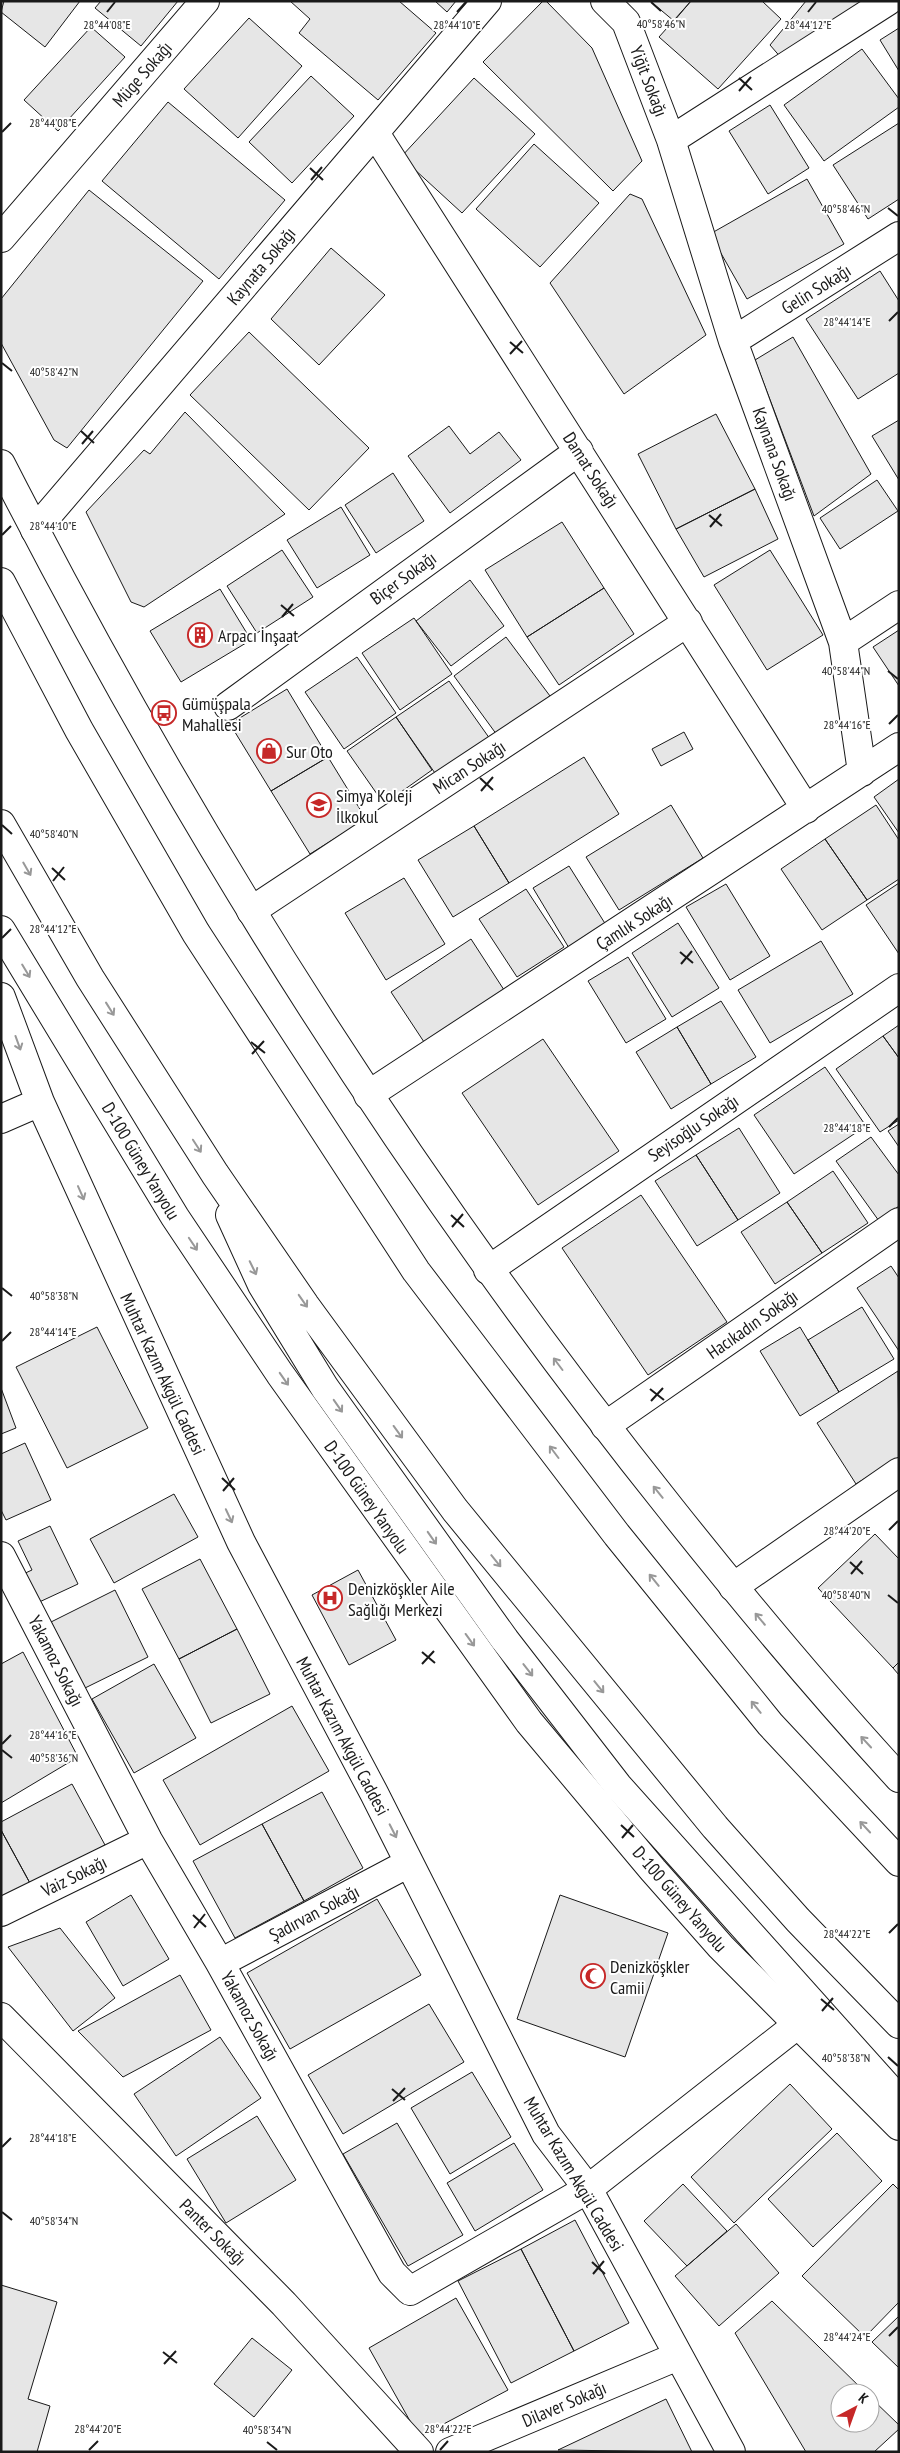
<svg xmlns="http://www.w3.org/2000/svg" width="900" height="2453" viewBox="0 0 900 2453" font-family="'PT Sans Narrow',sans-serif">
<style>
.building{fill:#e6e6e6;stroke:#1a1a1a}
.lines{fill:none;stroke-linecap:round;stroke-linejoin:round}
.minor-casing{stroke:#1a1a1a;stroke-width:30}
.major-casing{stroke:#1a1a1a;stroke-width:30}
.highway-casing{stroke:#1a1a1a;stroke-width:30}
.minor{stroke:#fff;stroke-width:28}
.major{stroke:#fff;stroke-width:28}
.highway{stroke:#fff;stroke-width:28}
.oneway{stroke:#989898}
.ticks{fill:none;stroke:#1a1a1a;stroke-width:2}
.labels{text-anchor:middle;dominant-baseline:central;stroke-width:4;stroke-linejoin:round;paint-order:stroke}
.street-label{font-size:18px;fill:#1a1a1a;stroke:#fff}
.poi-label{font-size:18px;fill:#1a1a1a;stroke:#fff;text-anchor:start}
.ticks-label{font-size:12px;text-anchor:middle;fill:#1a1a1a;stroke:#fff;stroke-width:4;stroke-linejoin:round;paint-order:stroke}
</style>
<rect width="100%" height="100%" fill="#fff"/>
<path class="building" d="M4,1H80L45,47L1,12Z
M101,1H178L141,46L95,8Z
M290,1H399L436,33L378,100L299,33L310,19Z
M435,1H456L447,12Z
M543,1H546L592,48L642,161L613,191L483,62Z
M650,1H691L674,21Z
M691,1H762L781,19L718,89L659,37Z
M806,1H871L783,60L770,45Z
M249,18L302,66L238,138L184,89Z
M91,27L125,57L58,131L24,100Z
M899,28V71L880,40Z
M862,49L899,99V107L824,161L784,105Z
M311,76L354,116L292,183L249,142Z
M474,78L535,134L462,213L401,157Z
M168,102L285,200L219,279L102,181Z
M770,105L809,168L768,194L729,131Z
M899,123V199L868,219L833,165Z
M534,144L599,203L540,267L476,209Z
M807,179L844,244L747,299L710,234Z
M89,190L203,281L67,448L54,440L1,343V299Z
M630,194L642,199L706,335L624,394L550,283Z
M331,248L385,295L319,365L271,319Z
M880,271L899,301V373L858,399L806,319Z
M249,332L369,448L309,510L190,395Z
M793,337L871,474L814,516L755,360Z
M185,412L285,514L144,607L131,602L86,512L144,450L150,454Z
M716,414L755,489L676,529L638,454Z
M899,420V480L872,436Z
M449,426L470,454L499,432L521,460L450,513L408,456Z
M393,473L424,521L376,553L345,505Z
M877,480L898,511L840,549L820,518Z
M755,489L778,539L704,577L676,529Z
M341,507L370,555L317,588L287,540Z
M562,522L604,588L527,637L485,570Z
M282,550L313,597L257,633L227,586Z
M770,550L823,635L767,670L714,585Z
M470,580L504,626L451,666L416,621Z
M604,588L634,634L559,685L527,637Z
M220,589L251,640L181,682L150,631Z
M414,618L452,674L400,710L362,653Z
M899,630V686L873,647Z
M506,637L550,696L497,735L454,676Z
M357,657L396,713L344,749L305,692Z
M449,681L490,739L437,776L396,717Z
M287,689L328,757L271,791L230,724Z
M396,717L432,770L384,804L347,751Z
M684,732L693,749L661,766L652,749Z
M328,757L366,819L310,854L271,791Z
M584,757L619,814L509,883L474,826Z
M899,779V833L874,797Z
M671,805L703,858L619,910L586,857Z
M876,805L899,840V879L867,900L825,839Z
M474,826L509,883L453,917L418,860Z
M825,839L867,900L822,930L781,869Z
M569,866L606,925L569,948L533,888Z
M404,878L445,944L386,980L345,913Z
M899,883V954L866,905Z
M726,884L770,956L730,980L686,907Z
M526,889L564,947L517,977L479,919Z
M678,923L719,988L672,1017L632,953Z
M471,939L506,993L426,1045L391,992Z
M821,941L853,994L770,1043L738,990Z
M628,957L666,1019L626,1043L588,981Z
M721,1001L756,1057L711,1084L677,1027Z
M899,1025V1058L883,1036Z
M677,1027L711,1084L671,1109L636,1052Z
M883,1036L899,1058V1120L880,1132L836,1069Z
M543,1039L619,1151L538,1205L462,1093Z
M825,1067L866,1126L794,1174L754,1115Z
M899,1124V1147L888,1131Z
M739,1128L780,1193L738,1220L696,1155Z
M871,1137L899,1175V1206L879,1221L836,1161Z
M696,1155L738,1220L697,1246L655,1181Z
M833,1171L868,1223L822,1253L787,1202Z
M641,1195L727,1322L648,1375L562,1248Z
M787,1202L822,1253L775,1284L741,1232Z
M891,1266L899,1278V1351L857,1288Z
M862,1307L894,1359L839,1392L808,1340Z
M97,1327L148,1428L67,1468L16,1367Z
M800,1327L839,1392L800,1416L760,1351Z
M898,1371L899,1457L856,1484L817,1423Z
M1,1388L16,1428L1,1434Z
M25,1443L51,1500L6,1520L1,1510V1454Z
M174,1494L198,1537L114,1583L90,1539Z
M50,1526L78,1584L35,1604L21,1575L32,1570L18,1541Z
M875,1534L899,1559V1662L893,1668L818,1588Z
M200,1559L237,1629L179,1659L142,1589Z
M358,1570L396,1640L349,1665L312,1595Z
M115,1590L148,1657L85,1688L51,1622Z
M237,1629L270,1694L211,1723L179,1659Z
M23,1652L78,1757L1,1803V1664Z
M899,1662V1675L893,1668Z
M154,1664L196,1738L134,1773L92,1699Z
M292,1706L329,1771L200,1845L163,1780Z
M72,1784L105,1845L31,1885L1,1830V1822Z
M322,1792L363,1868L304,1901L262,1824Z
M262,1824L304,1901L235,1938L193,1861Z
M1,1830L31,1885L1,1901Z
M131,1895L169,1959L123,1986L86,1922Z
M560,1895L668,1933L625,2057L517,2019Z
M377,1899L421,1975L290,2049L247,1973Z
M60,1928L115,1998L73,2031L8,1947Z
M180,1975L211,2030L123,2077L78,2031Z
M429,2004L464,2062L343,2134L308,2075Z
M220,2037L261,2098L176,2156L134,2094Z
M472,2072L511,2137L450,2174L411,2108Z
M790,2084L832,2129L734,2223L691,2177Z
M257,2116L296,2180L226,2223L187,2159Z
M397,2123L463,2235L408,2266L343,2154Z
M837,2133L882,2181L813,2247L768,2199Z
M514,2143L543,2190L475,2231L447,2183Z
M683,2184L727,2231L687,2266L644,2221Z
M893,2184L899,2190V2302L865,2337L802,2276Z
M575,2220L629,2323L574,2351L521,2249Z
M736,2224L779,2273L719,2326L675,2276Z
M521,2249L574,2351L511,2383L458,2281Z
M1,2285L57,2302L28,2399L50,2406L37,2452H1Z
M456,2298L508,2390L419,2437L369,2348Z
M772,2301L866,2393H840V2423H870V2397L899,2425V2429L874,2452H806L735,2333Z
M899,2316V2368L872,2342Z
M252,2338L292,2370L254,2417L214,2384Z
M666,2399L692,2452L558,2450Z"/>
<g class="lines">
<defs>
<path id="minor" d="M605,1L626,22L671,140L733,341L843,642L862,772
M375,133L806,809
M671,140L888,1
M1,238L205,1
M733,341L899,236
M35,530L487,1
M843,642L899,605
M228,706L579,451
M251,911L688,622
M1,997L40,1102L241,1542L374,1793L546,2134L588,2189L731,2452
M368,1095L899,747
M1,1119L40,1102
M488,1270L899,988
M605,1426L899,1222
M1,1556L148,1840L220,1963L392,2273L410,2291L588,2189L797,2025
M733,1587L899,1472
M1,1912L148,1840
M220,1963L409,1863
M1,2017L284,2304L419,2452
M450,2452L678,2356"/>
<path id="major" d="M1,464C190,834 412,1185 671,1509C744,1601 819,1691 899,1778
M1,930L175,1217L280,1374L529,1722L653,1870L721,1947L899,2126"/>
<path id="highway" d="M1,582L79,730L196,933L416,1271L617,1535L770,1724L899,1862
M1,824L90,978L215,1174L305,1305L455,1510L715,1827L798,1920L899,2024
M230,1215L262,1285L325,1388L505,1640L618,1786L899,2100"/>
</defs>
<use href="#minor" class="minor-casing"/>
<use href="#major" class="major-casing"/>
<use href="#highway" class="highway-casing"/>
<use href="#minor" class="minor"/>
<use href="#major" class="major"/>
<use href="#highway" class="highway"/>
</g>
<defs><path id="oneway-shaft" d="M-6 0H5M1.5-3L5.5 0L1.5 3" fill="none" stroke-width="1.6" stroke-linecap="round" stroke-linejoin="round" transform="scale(1.25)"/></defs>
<g class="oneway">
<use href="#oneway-shaft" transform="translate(27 869) rotate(60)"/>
<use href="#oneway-shaft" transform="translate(26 971) rotate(59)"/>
<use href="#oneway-shaft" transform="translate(110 1009) rotate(58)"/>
<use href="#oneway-shaft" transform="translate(18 1043) rotate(70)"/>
<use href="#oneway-shaft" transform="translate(197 1146) rotate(57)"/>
<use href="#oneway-shaft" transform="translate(81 1193) rotate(66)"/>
<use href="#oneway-shaft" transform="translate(193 1244) rotate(56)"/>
<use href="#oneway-shaft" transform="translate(253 1268) rotate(64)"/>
<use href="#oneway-shaft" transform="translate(303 1301) rotate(55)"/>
<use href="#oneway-shaft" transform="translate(558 1364) rotate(-127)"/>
<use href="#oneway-shaft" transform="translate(284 1379) rotate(55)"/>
<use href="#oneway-shaft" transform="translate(338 1406) rotate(55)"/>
<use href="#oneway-shaft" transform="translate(398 1432) rotate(54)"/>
<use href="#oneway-shaft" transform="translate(554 1452) rotate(-127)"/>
<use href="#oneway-shaft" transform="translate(658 1492) rotate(-129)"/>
<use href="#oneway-shaft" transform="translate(229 1516) rotate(65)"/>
<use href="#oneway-shaft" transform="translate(432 1538) rotate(55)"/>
<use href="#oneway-shaft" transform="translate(496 1561) rotate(51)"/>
<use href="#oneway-shaft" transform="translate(654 1580) rotate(-129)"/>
<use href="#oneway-shaft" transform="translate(760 1619) rotate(-130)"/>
<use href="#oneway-shaft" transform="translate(470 1640) rotate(54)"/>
<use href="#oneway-shaft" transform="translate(528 1670) rotate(52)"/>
<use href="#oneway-shaft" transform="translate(599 1687) rotate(51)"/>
<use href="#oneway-shaft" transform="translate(756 1707) rotate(-129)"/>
<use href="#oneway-shaft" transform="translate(866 1742) rotate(-133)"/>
<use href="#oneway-shaft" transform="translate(865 1827) rotate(-133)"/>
<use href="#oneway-shaft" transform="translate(393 1831) rotate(63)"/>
</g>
<path class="ticks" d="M651,2L661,11M107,12L115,2M457,12L466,2M808,12L816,2M739,78L752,90M739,91L751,77M2,132L11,123M310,168L323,180M311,180L322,167M888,208L898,216M889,321L898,312M510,342L523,353M510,354L522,341M2,363L12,371M81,431L94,443M82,444L93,431M709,515L722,526M710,527L721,514M2,535L11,526M281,605L294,616M282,617L293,604M888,671L898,679M889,724L898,715M480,778L493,790M481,791L493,777M2,825L12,834M52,868L65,880M53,881L64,867M2,938L11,929M680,952L693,963M681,964L692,951M251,1042L265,1053M252,1054L264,1041M889,1127L898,1118M451,1215L464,1227M452,1227L463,1214M2,1288L12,1296M2,1341L11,1332M650,1389L664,1400M651,1401L663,1388M222,1478L235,1490M223,1491L234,1478M889,1530L898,1521M850,1562L863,1574M851,1574L862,1561M888,1595L898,1603M422,1652L435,1663M422,1664L434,1651M2,1744L11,1735M2,1750L12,1758M621,1825L634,1837M622,1838L633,1825M193,1915L206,1927M194,1928L205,1914M889,1933L898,1924M821,1999L834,2010M822,2011L833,1998M888,2057L898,2066M392,2089L405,2100M393,2101L405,2088M2,2147L11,2138M2,2212L12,2220M592,2262L605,2274M593,2274L604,2261M889,2336L898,2327M163,2352L177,2363M164,2364L176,2351M267,2442L277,2450M89,2450L98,2441M440,2450L448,2441"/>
<defs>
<symbol id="building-ring" viewBox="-11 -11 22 22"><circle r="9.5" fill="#fff" stroke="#c62828" stroke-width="1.5"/><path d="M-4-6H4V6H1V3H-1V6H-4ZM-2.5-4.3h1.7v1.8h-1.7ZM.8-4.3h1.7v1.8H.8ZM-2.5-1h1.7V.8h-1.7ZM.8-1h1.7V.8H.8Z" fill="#c62828"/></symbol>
<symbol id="bus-ring" viewBox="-11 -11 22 22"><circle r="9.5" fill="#fff" stroke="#c62828" stroke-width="1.5"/><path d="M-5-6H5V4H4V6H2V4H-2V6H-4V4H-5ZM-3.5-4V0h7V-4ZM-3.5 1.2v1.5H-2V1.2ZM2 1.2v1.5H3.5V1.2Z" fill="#c62828"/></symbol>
<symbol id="shop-ring" viewBox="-11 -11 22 22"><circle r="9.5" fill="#fff" stroke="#c62828" stroke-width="1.5"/><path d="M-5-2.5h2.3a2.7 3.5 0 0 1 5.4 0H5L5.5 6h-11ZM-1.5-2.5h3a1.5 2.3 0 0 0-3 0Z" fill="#c62828"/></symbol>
<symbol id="school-ring" viewBox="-11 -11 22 22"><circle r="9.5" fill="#fff" stroke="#c62828" stroke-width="1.5"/><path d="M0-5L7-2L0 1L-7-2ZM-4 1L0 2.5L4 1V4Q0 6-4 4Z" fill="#c62828"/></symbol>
<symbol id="hospital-ring" viewBox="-11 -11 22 22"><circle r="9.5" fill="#fff" stroke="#c62828" stroke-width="1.5"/><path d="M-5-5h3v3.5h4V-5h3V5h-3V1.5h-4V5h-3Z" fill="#c62828"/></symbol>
<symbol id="mosque-ring" viewBox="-11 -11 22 22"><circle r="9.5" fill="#fff" stroke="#c62828" stroke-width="1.5"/><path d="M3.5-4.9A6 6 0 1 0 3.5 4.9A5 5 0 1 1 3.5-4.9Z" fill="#c62828"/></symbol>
</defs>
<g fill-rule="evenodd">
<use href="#building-ring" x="186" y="621" width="28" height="28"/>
<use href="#bus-ring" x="150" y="699" width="28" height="28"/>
<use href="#shop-ring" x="255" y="737" width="28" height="28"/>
<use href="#school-ring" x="305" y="791" width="28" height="28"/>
<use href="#hospital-ring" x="316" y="1584" width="28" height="28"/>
<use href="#mosque-ring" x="579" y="1962" width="28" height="28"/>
</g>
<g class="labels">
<g class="street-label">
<text transform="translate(142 74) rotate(-49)">Müge Sokağı</text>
<text transform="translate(649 81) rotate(69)">Yiğit Sokağı</text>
<text transform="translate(261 266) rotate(-50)">Kaynata Sokağı</text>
<text transform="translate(816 289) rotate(-32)">Gelin Sokağı</text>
<text transform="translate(775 454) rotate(70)">Kaynana Sokağı</text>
<text transform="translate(591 470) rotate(57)">Damat Sokağı</text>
<text transform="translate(403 578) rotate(-36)">Biçer Sokağı</text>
<text transform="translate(469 767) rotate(-33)">Mican Sokağı</text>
<text transform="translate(634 922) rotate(-33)">Çamlık Sokağı</text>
<text transform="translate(693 1128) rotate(-34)">Seyisoğlu Sokağı</text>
<text transform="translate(141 1161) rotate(59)">D-100 Güney Yanyolu</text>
<text transform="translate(752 1324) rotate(-35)">Hacıkadın Sokağı</text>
<text transform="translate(163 1374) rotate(65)">Muhtar Kazım Akgül Caddesi</text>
<text transform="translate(367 1497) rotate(55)">D-100 Güney Yanyolu</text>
<text transform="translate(56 1661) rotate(63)">Yakamoz Sokağı</text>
<text transform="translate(343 1736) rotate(62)">Muhtar Kazım Akgül Caddesi</text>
<text transform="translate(74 1876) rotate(-26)">Vaiz Sokağı</text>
<text transform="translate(680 1899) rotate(49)">D-100 Güney Yanyolu</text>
<text transform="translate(314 1913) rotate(-28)">Şadırvan Sokağı</text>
<text transform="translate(250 2016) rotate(61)">Yakamoz Sokağı</text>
<text transform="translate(574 2174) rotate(59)">Muhtar Kazım Akgül Caddesi</text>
<text transform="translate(213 2232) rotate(45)">Panter Sokağı</text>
<text transform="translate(564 2404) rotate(-23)">Dilaver Sokağı</text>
</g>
<g class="poi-label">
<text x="218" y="635">Arpacı İnşaat</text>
<text x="182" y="703">Gümüşpala<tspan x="182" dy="21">Mahallesi</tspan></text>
<text x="286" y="751">Sur Oto</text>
<text x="336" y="795">Simya Koleji<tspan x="336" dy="21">İlkokul</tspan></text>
<text x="348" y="1588">Denizköşkler Aile<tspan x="348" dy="21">Sağlığı Merkezi</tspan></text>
<text x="610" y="1966">Denizköşkler<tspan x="610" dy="21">Camii</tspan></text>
</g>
</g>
<g class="ticks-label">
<text x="661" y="28">40°58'46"N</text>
<text x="107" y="29">28°44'08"E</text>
<text x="457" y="29">28°44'10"E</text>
<text x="808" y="29">28°44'12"E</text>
<text x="53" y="127">28°44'08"E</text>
<text x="846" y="213">40°58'46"N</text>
<text x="847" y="326">28°44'14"E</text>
<text x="54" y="376">40°58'42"N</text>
<text x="53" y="530">28°44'10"E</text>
<text x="846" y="675">40°58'44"N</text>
<text x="847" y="729">28°44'16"E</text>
<text x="54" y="838">40°58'40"N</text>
<text x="53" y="933">28°44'12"E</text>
<text x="847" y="1132">28°44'18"E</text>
<text x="54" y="1300">40°58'38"N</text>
<text x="53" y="1336">28°44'14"E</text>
<text x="847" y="1535">28°44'20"E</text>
<text x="846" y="1599">40°58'40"N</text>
<text x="53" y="1739">28°44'16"E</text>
<text x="54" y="1762">40°58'36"N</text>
<text x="847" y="1938">28°44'22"E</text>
<text x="846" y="2062">40°58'38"N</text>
<text x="53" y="2142">28°44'18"E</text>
<text x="54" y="2225">40°58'34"N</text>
<text x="847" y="2341">28°44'24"E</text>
<text x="98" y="2433">28°44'20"E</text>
<text x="448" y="2433">28°44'22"E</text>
<text x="267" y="2434">40°58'34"N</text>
</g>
<rect width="900" height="2453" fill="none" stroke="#1a1a1a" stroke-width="5"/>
<g transform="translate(855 2408) rotate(41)"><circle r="24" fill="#ffffff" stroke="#a3a3a3"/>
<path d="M0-4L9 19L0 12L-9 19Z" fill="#c62828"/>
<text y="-8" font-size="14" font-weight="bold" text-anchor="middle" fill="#1a1a1a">K</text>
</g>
</svg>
